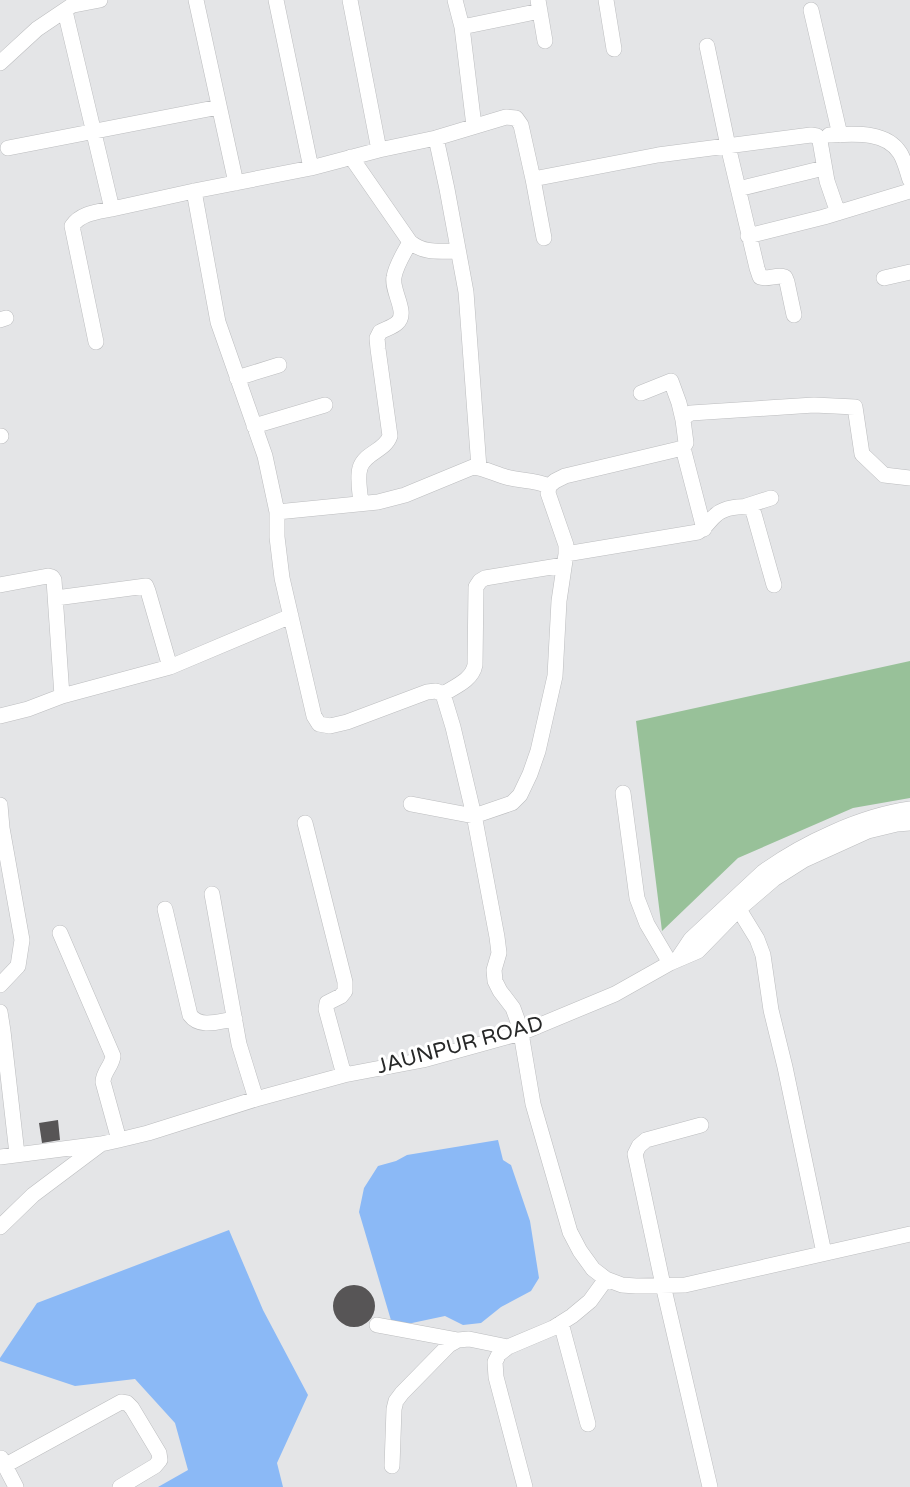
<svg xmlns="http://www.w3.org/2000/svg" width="910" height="1487" viewBox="0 0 910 1487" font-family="'Varela Round',sans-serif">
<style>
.green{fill:#98c199}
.water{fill:#8bb9f6}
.building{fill:#575556}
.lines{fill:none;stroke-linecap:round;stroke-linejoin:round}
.minor-casing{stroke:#bcbdbf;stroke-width:16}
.minor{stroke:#fff;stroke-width:15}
.labels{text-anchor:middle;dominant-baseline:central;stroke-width:6;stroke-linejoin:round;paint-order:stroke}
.street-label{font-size:21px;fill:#272828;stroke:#fff}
</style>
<rect width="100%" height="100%" fill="#e4e5e7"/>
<path class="green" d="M910,661V798L853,808L738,858L662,931L636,721Z"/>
<path class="water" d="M498,1140L503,1160L511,1165L530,1221L539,1278L531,1291L501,1307L481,1323L463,1325L445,1316L393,1327L359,1212L364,1188L378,1166L396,1161L407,1155Z
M229,1230L263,1310L308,1395L277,1463L283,1487H158L188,1470L175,1423L135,1379L75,1386L0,1361V1358L37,1303Z"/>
<path class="building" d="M58,1120L60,1140L42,1143L39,1123Z
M333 1306a21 21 0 1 1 42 0a21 21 0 1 1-42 0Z"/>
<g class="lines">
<defs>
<path id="minor" d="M196,0L236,183
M276,0L311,168
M350,0L379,150
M455,0L462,27L474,126
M538,0L545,41
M606,0L614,49
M74,5L100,0
M811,10L840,135
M65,11L112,209L194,191L311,168L379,150L436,138L506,117L516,118L521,125L533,179L544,238
M462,27L540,11
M707,46L728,146L757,268L760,277C768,280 776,274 785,277L787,282L794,315
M0,63L37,29L80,0
M829,135C852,134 886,130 900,153C905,161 907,171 910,180
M436,138L447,189L466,292L479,468
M8,148L219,107
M351,157L410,242C425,254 439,251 458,251
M533,179L658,155L811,135L817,136L820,141L827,181L838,213
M738,189L824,168
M194,191L218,322L265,456L277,512V537L282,578L314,716L319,724L330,726L347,722L427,692L436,691L443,694L453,727L475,820L497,937L499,953L494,970L495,981L500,991L513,1008L517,1019L521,1033L533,1104L570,1232L580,1251L593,1269L606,1279L622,1285L636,1286L685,1285L910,1234
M748,236L824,217L910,191
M884,278L910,272
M0,320L6,318
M96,342L72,226C81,213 97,212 112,209
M237,378L279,365
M641,393L671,381L679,403L683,420
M254,426L325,405
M0,436H1
M683,448L704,529
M361,503C360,492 357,478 360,468C364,453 385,451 390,436L378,349L377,338L380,332C385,329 393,327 397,323C409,313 391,291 394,277C396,265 404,253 410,242
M746,506L771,498
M277,512L378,502L405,495L473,467C484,468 495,474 506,477C521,481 535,480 549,486
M566,554L698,532C707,527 709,520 717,514C724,508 741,505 751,508L754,514L774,585
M0,585L48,576L52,577L54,580L62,696
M56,598L146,586L148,591L170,667L291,616
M443,694C456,686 472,680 475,665L476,587L480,581L485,578L564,565
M0,716L28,709L62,696L170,667
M623,793L637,898L647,924L670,963
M411,804L474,816L512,803L520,795L530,774L538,751L555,676L559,601L566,554V545L548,493L549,486L555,481L565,476L683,448L686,443L683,420L686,416L691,413L814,405L855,407L862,454L884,475L910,478
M0,805L2,828L22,940L18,966L0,985
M305,823L345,982V991L341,996L327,1003L326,1009L344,1075
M212,894L239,1044L256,1099
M735,903L757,939L763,955L771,1010L785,1067L824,1253
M165,909L190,1015C200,1029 220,1021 235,1019
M60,933L113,1056C112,1066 103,1072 103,1082L119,1140
M677,960L691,939L763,872C803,843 861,816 910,809
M0,1012L3,1031L17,1154
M701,1125L646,1140L639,1146L635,1154L663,1285L710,1487
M0,1157L101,1144L119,1140L148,1133L256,1099L344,1075L423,1060L521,1033L615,994L670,963L698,951L739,909L774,879L804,860L868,831L897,824L910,823
M0,1227L33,1195L101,1144
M561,1323L588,1424
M377,1325L458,1340
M1,1458L16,1487
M4,1466L121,1402L127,1403L132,1408L159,1453L160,1460L155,1466L120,1487
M392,1466L394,1409L396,1401L402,1393L449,1345L458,1340L469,1339L508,1347
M525,1487L496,1377L495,1362L499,1354L508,1347L553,1328L572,1316L590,1301L606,1279"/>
</defs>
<use href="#minor" class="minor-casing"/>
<use href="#minor" class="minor"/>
</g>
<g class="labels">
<g class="street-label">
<text transform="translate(460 1045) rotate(-15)">JAUNPUR ROAD</text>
</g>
</g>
</svg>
